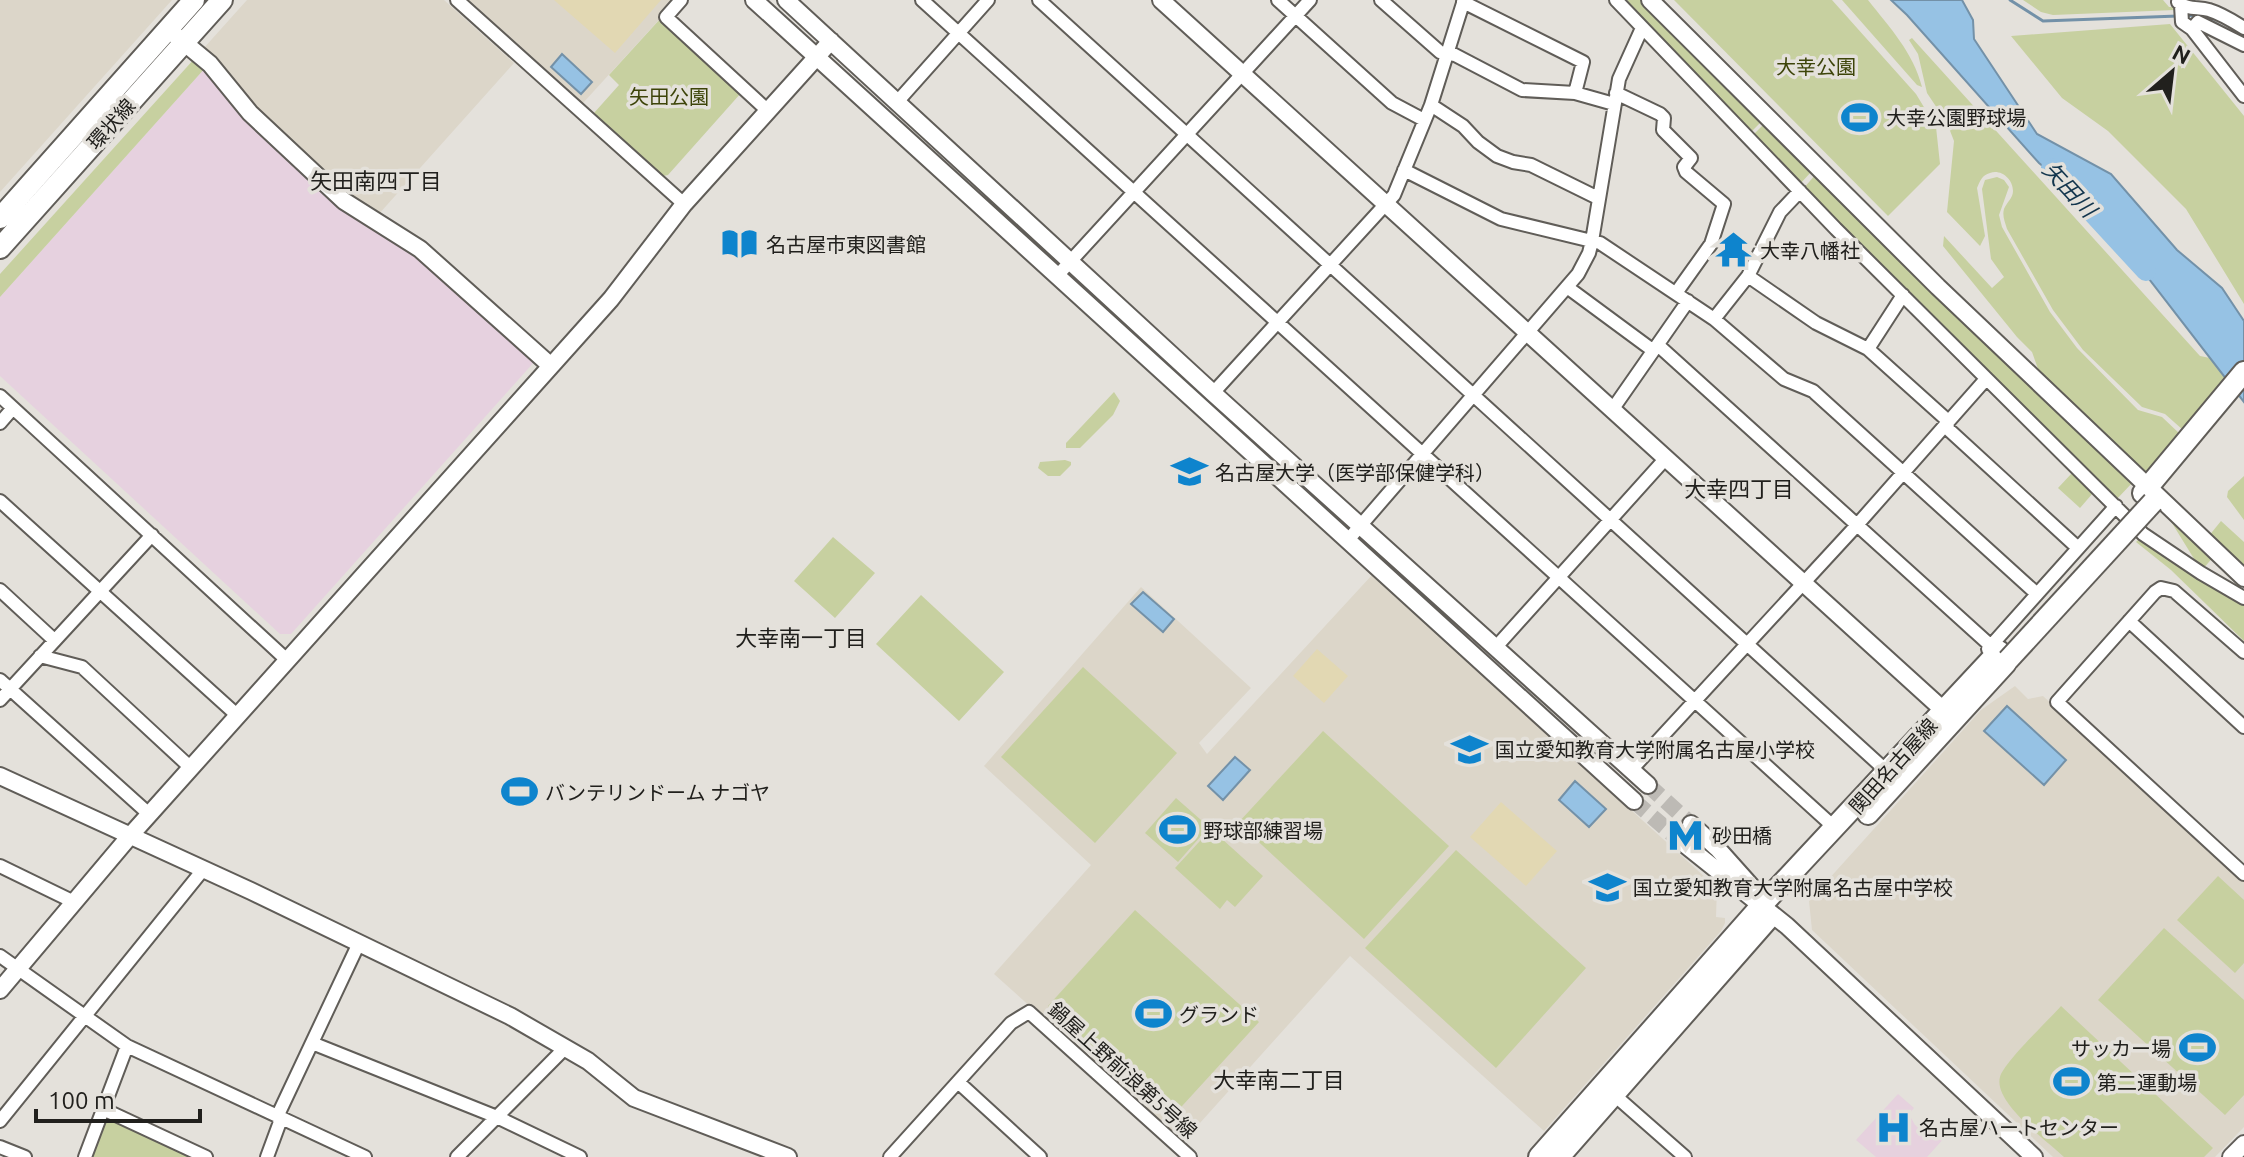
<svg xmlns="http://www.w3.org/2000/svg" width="2244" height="1157" viewBox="0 0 2244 1157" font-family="Ubuntu,'Noto Sans JP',sans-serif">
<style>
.commercial{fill:#e6d1df}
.built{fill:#dcd6c9}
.medical{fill:#e6d1de}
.green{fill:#c7d0a0}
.sand{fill:#e2d8b3}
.water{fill:#96c2e4;stroke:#7391a8;stroke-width:2}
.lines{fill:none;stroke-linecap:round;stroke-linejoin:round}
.stream{stroke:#7391a8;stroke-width:3}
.river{stroke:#96c2e4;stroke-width:20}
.tertiary-tunnel{stroke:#bdbab5;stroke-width:16;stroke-dasharray:16 8;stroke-linecap:butt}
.minor-casing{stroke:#605d58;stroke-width:16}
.tertiary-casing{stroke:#605d58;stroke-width:20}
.primary-casing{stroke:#605d58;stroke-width:24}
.minor{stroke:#fff;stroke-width:12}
.tertiary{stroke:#fff;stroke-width:16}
.primary{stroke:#fff;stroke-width:20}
.primary-bridge-casing{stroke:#605d58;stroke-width:24;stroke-linecap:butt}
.primary-bridge{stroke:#fff;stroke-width:20}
.labels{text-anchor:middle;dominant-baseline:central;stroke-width:7;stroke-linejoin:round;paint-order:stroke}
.park-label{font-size:20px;fill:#3d4409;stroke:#e4e1db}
.poi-label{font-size:20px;fill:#21201d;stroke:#e4e1db;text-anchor:start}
.street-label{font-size:20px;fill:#21201d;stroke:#e4e1db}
.neighbourhood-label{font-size:22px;fill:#21201d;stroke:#e4e1db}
.water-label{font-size:22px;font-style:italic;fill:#12354d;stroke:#e4e1db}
</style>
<rect width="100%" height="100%" fill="#e4e1db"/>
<path class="commercial" d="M206,67L535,361L291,634H280L0,376V297Z"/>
<path class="built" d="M0,0H172L0,192Z
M247,0H444L514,63L378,215L355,202L254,110L203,49Z
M469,0H677L583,103Z
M1372,575L1717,888L1716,917L1725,918V923L1721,931L1544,1131L1350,956L1182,1143L994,974L1091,865L984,766L1141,587L1251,688L1199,743L1207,754Z
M2015,686L2028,699L2043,696L2244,881V1127L2215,1157H2053L1812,930L1809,901L1981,710Z"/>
<path class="medical" d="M1898,1094L1914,1108L1909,1114L1915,1125L1927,1132L1933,1125L1946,1136L1927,1157H1876L1856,1140Z"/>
<path class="green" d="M1627,0H1644L1763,120L1750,133L1648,30Z
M1674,0H1832L1916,94L1936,127L1940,164L1888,216Z
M1842,0H1868C1890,28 1913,52 1922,87L1917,85Z
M2023,0H2163L2169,7H2175V10L2053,15L2041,12Z
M661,18L741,93L668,175L663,176L594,113L619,85L609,75Z
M2170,24L2244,116V304L2186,209L2108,131L2062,98L2011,36Z
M1912,38L2200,356L2210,358L2229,375L2183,430L2165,414L2142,407L2083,350L2053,310L2007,229C2005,222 2002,216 2004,209C2007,202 2013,198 2013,191C2013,179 2001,169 1990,173C1982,175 1980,181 1977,188L1985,236L1980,246L1947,212L1954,141L1947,123L1927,93L1918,54L1909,40Z
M195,58L206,67L0,297V274Z
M1765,123L1813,170L1799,185L1752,136Z
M1816,174L2133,482L2116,500L1803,189Z
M1997,177L2004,180L2009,187L1999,215L2002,227L2050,312L2077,348L2138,410L2162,417L2180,434L2144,477L2042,380L2032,352L2017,337L1943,246L1944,236L1992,288L2004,277L1991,259L1982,189L1985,180Z
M1114,392L1120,401L1113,415L1080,448H1066V443Z
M1065,460L1071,462V465L1060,476H1048L1038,468L1040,462Z
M2072,473L2093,493L2080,508L2058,488Z
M2244,476V520L2227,497L2228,491Z
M2167,515L2214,556L2203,569L2196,562Z
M2221,521L2244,542V570L2208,537Z
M833,537L875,573L835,618L794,581Z
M2139,539L2244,603V641L2171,570L2136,542Z
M921,595L1004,672L959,721L876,644Z
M1083,667L1177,753L1095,843L1001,757Z
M1323,731L1449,846L1364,939L1238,823Z
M1176,798L1209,827L1178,862L1145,833Z
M1211,829L1263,876L1235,907L1227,900L1220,909L1175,868Z
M1456,850L1586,968L1496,1068L1365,948Z
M2218,876L2244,900V963L2235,973L2177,920Z
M1135,910L1259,1022L1172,1117L1048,1006Z
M2164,928L2244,1000V1095L2225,1115L2098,1000Z
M2061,1006L2213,1148L2204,1157H2064C2047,1141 1993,1102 2000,1077C2004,1062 2049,1020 2061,1006Z
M109,1116L197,1157H90L105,1117Z"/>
<path class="sand" d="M554,0H661L615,53Z
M1317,649L1348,676L1324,703L1293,676Z
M1501,802L1557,851L1526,886L1470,837Z"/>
<path class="water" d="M1891,0H1962L1973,20L1974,39L2037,134L2111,174L2177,250L2222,288L2244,321V402L2095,209L2039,163L1907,15Z
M562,54L592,82L581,94L551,67Z
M1143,592L1174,619L1163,632L1131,604Z
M2007,706L2066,760L2044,785L1984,731Z
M1235,757L1250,770L1223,800L1208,786Z
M1575,781L1606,809L1589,827L1559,800Z"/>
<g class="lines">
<path class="stream" d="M2010,0L2043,21L2178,16
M2186,16L2200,15L2241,37"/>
<path class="river" d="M2051,168L2146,271"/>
<path class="tertiary-tunnel" d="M1648,785L1691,824
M1634,801L1678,839"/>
<defs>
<path id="minor" d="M457,0L684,204
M681,0L666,17L767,110
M922,0L1835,828
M1039,0L1892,776
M1278,0L1392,103L1424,120
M1381,0L1440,52L1455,55L1522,90L1575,93L1614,104
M1616,0L1836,229L2143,534L2201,573L2244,598
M1463,2L1583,62L1575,93
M2178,2C2188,10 2197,7 2209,10C2222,14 2233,21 2244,28
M2181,5L2182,22L2192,29L2244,96
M2192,29L2198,22L2244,45
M1616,93L1660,114L1664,118L1663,130L1691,158L1684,167L1686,172L1724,204L1711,244L1676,293
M898,101L988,0
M1431,105L1463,126L1478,142L1497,156L1513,162L1531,165L1598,198
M1404,170L1501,219L1600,243L1714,319L1784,379L1813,391L2037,594
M1057,276L1310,0
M1748,276L1816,323L1868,349L1947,420L1948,429L2078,548
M1567,287L1651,349L1660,347L1991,646
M1714,319L1748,276L1780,212L1800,191
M1868,349L1903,295
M1213,393L1394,195L1431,105L1464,0
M0,396L288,661
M1612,410L1688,301
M0,423L13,408
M0,501L238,716
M1348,540L1578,274L1589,253L1592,241L1619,79L1642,28
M0,590L53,639
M2129,621L2244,727
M1496,647L1666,458
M1988,649L2116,506
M2244,652L2174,591L2161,588L2155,592L2057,702L2244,874
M40,656L82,667L191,768
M0,680L149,814
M0,700L152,535
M1631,770L1857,525L1986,379
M0,866L74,902
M0,956L127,1046L365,1157
M312,1043L497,1117L580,1157
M958,1082L1040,1157
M1611,1092L1685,1157
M103,1109L206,1157
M277,1117L359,943
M0,1121L202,871
M0,1147L25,1157
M85,1157L127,1046
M267,1157L281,1119
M457,1157L565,1048
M890,1157L1011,1023L1029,1012L1190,1157"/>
<path id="tertiary" d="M754,0L1634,801
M786,0L1213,393L1648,785
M1161,0L1951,717
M1650,0L1938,287L2244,578
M175,35L210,64L250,113L344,201L420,249L551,366
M0,776L251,891L510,1016L588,1061L634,1098L788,1157
M1691,824L1717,848L1759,895
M1678,839L1787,926L2034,1157
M0,990L129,837L611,299L684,204L831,41
M2231,1157L2244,1144"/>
<path id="primary" d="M0,218L194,0
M0,248L222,0
M2143,493L2244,372
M1868,814L2006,663
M1539,1157L1761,906L1999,651
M1559,1157L1769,918"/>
</defs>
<use href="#minor" class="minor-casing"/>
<use href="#tertiary" class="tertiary-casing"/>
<use href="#primary" class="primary-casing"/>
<use href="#minor" class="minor"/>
<use href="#tertiary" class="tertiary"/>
<use href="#primary" class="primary"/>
<defs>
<path id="primary-bridge" d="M2008,660L2153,502"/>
</defs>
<use href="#primary-bridge" class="primary-bridge-casing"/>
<use href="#primary-bridge" class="primary-bridge"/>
</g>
<defs>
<symbol id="stadium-bare" viewBox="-9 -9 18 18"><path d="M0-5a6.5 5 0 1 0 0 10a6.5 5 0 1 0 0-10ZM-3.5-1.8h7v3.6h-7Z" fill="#0e84cd" stroke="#e4e1db" stroke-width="2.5" paint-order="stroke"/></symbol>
<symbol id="library-bare" viewBox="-9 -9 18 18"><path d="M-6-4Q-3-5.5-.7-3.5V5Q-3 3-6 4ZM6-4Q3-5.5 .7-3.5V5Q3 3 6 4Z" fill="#0e84cd" stroke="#e4e1db" stroke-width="2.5" paint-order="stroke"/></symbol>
<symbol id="temple-bare" viewBox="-9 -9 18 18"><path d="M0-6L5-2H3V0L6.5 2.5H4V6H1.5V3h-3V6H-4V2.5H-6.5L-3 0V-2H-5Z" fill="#0e84cd" stroke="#e4e1db" stroke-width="2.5" paint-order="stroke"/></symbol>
<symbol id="university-bare" viewBox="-9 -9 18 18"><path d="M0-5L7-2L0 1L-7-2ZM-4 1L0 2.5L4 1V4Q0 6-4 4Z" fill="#0e84cd" stroke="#e4e1db" stroke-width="2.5" paint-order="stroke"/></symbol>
<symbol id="school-bare" viewBox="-9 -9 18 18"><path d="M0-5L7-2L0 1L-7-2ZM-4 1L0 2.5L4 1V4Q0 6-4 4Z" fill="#0e84cd" stroke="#e4e1db" stroke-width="2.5" paint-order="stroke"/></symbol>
<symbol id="metro-bare" viewBox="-9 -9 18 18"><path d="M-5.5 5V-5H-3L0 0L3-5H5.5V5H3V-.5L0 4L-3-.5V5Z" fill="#0e84cd" stroke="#e4e1db" stroke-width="2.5" paint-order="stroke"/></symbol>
<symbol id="hospital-bare" viewBox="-9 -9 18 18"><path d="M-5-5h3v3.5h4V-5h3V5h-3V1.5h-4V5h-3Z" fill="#0e84cd" stroke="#e4e1db" stroke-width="2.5" paint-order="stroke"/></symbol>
</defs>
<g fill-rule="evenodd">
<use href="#stadium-bare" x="1834" y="92" width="51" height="51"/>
<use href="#library-bare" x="714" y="218" width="51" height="51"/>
<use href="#temple-bare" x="1708" y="224" width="51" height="51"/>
<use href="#university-bare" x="1164" y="446" width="51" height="51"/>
<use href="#school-bare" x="1444" y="724" width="51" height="51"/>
<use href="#stadium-bare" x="494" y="766" width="51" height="51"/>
<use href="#stadium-bare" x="1152" y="804" width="51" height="51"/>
<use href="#metro-bare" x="1660" y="810" width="51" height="51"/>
<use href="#school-bare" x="1582" y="862" width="51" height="51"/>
<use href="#stadium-bare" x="1128" y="988" width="51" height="51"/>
<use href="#stadium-bare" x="2172" y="1022" width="51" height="51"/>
<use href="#stadium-bare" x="2046" y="1056" width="51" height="51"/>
<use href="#hospital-bare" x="1868" y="1102" width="51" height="51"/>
</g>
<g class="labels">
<g class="park-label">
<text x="1816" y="66">大幸公園</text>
<text x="669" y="96">矢田公園</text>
</g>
<g class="poi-label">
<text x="1886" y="117">大幸公園野球場</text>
<text x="766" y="244">名古屋市東図書館</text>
<text x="1760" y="250">大幸八幡社</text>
<text x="1215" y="472">名古屋大学（医学部保健学科）</text>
<text x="1495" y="749">国立愛知教育大学附属名古屋小学校</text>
<text x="545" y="792">バンテリンドーム ナゴヤ</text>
<text x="1203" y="830">野球部練習場</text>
<text x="1712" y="835">砂田橋</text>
<text x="1633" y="887">国立愛知教育大学附属名古屋中学校</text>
<text x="1179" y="1014">グランド</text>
<text x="2171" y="1048" text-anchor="end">サッカー場</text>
<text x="2097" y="1082">第二運動場</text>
<text x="1919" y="1127">名古屋ハートセンター</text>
</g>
<g class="street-label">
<text transform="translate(111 124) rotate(-48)">環状線</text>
<text transform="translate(1893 766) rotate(-48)">関田名古屋線</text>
<text transform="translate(1123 1070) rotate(42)">鍋屋上野前浪第5号線</text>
</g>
<g class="neighbourhood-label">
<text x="376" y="180">矢田南四丁目</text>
<text x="1739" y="488">大幸四丁目</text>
<text x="801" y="637">大幸南一丁目</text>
<text x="1279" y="1079">大幸南二丁目</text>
</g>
<g class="water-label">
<text transform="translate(2070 189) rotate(47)">矢田川</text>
</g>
</g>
<g transform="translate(2172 72) rotate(28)" stroke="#e4e1db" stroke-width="6" paint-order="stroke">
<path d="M0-6L14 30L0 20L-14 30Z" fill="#21201d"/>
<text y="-12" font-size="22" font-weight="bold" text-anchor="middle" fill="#21201d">N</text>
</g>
<path d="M36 1109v12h164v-12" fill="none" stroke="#21201d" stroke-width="4"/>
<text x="48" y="1109" font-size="24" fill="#21201d" stroke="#e4e1db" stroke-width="6" paint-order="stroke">100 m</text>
</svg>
